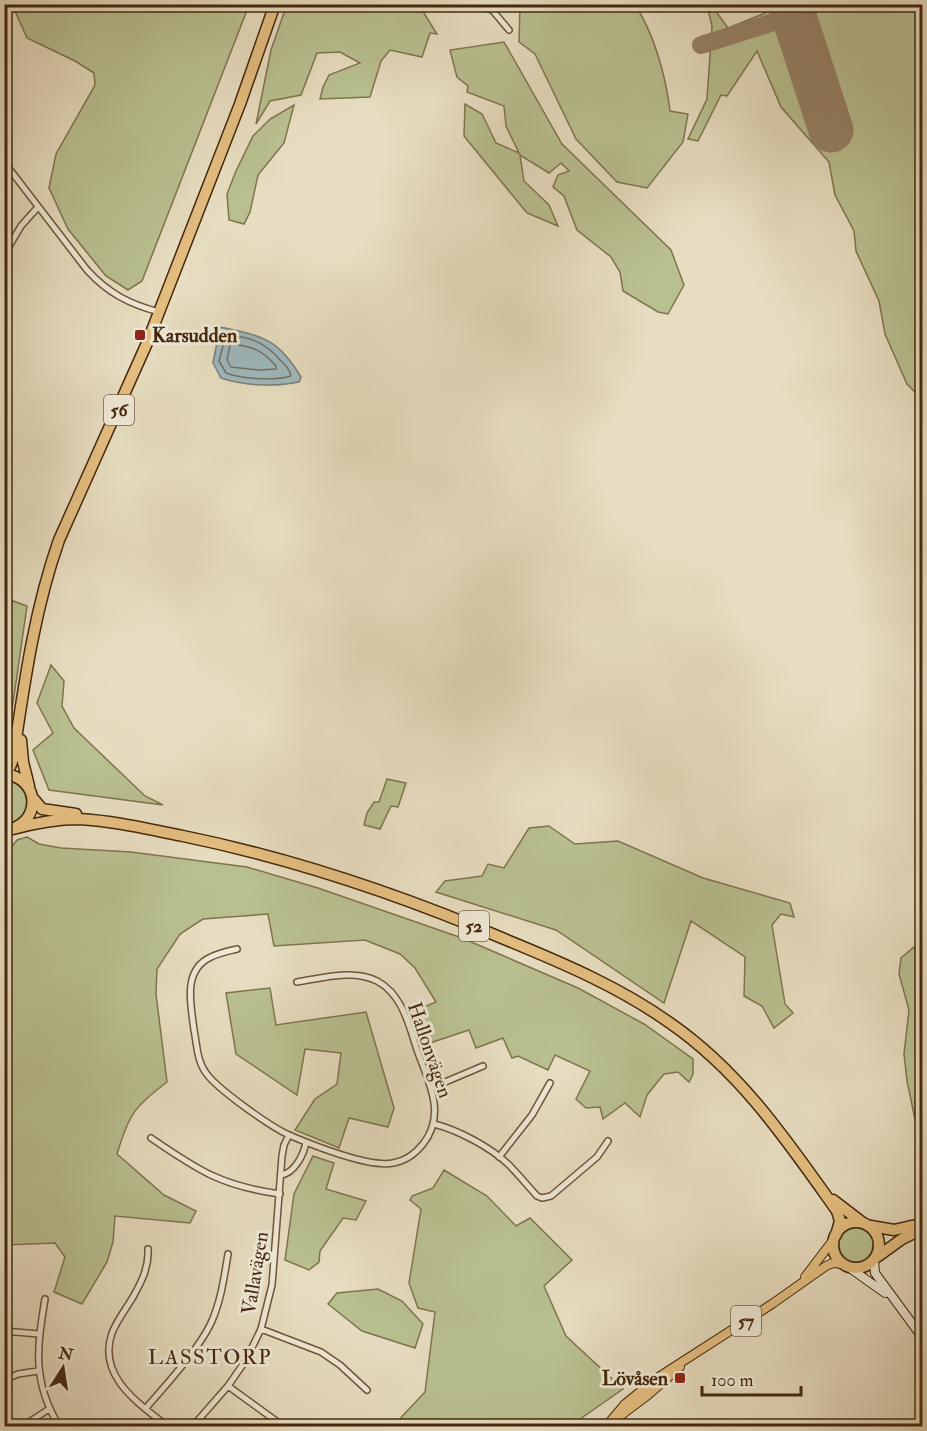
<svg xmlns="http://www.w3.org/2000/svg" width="927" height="1431" viewBox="0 0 927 1431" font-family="'IM FELL Double Pica',serif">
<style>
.green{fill:#b9c090;stroke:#7f744e;stroke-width:1.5}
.water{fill:#9eb8be;stroke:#7a7e77;stroke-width:1.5}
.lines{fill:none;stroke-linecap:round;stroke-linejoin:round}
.shore{stroke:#727066;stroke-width:1.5}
.taxiway{stroke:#968266;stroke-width:18}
.runway{stroke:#968266;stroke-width:45}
.street-casing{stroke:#6e553a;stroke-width:8}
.secondary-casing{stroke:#45280d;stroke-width:10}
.primary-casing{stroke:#45280d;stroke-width:10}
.highway-casing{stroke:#45280d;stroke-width:13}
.street{stroke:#efe9d6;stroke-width:5}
.secondary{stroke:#efe9d6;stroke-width:8}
.primary{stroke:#e4be80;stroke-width:8}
.highway{stroke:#e4be80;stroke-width:10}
.poi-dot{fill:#8f2418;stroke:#efe9d6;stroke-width:2}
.labels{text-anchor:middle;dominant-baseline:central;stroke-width:6;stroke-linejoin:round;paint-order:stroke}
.shield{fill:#efe9d6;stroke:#786249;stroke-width:1.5}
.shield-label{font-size:18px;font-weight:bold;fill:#45280d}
.poi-label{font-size:20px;font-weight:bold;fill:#45280d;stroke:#efe9d6;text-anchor:start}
.street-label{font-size:20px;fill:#45280d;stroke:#efe9d6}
.neighbourhood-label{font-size:21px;letter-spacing:1.5px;fill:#45280d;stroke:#efe9d6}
</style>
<rect width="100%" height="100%" fill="#e7ddc0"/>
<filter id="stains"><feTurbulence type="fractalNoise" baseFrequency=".00333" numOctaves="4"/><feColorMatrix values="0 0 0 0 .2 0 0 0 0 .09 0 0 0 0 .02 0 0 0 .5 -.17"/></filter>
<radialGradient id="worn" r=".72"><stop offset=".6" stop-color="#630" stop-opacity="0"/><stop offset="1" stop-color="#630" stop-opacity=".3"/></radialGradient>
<path class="green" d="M287,4L419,5L437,34L430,33L422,57L390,50L381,61L370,97L320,99L323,87L329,75L360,63L340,52L317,53L301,95L270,101L256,124L271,50Z
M19,5H249L142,281L128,290L106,276L68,229L49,188L56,154L95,85L94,73L75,61L27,38L15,11Z
M520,5H635C654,33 666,77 670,111L688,114L683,142L647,188L617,182L576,139L535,54L519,42Z
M707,5H716L717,13L728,28L763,14L768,11L766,5H922V385L915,392L907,384L885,334L879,301L856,251L854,231L835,195L829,162L781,107L757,51L727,96L721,95L698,141L688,139L707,99L712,26Z
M504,42L562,144L671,250L684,285L668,314L658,312L623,291L620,272L611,257L577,230L564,196L553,187L558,175L569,171L561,163L549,173L520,155L524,181L549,205L558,226L527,213L464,136L465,104L482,114L496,143L519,153L506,126L504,106L467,92L468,86L457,77L450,50Z
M294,105L284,143L258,175L250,212L244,224L229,220L227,194L236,171L253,136L270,119Z
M5,598L27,606L8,738L5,746Z
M51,665L64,681L62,706L74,728L145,796L163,805L49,790L33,750L53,733L37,703Z
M387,779L406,783L398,807L391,806L380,829L364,825L367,813L374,802H379Z
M4,780C34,783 34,821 5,824Z
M549,826L575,844L618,841L703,878L790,903L794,917L781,914L772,925L785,1004L793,1013L774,1028L762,1006L744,996L745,957L691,921L664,1003L556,930L436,892L445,881L482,876L488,864L504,868L529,828Z
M27,837L39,844L61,848L131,852L247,867L318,888L462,938L578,988L644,1024L693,1059V1074L689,1082L678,1072L664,1074L647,1095L640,1117L625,1103L603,1119L600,1107L586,1108L576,1099L590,1071L555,1055L548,1070L518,1056L512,1058L503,1038L476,1048L469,1030L421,1046L410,1013L436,1002L415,968L400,954L365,940L274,946L268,914L203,919L180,934L157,969L156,994L167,1082C134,1107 129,1114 117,1154L164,1195L196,1211L190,1223L115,1216L113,1242L107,1262L82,1304L54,1292L65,1257L55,1243L5,1245V855L17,840Z
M922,945V1153L907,1081L904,1054L909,1010L899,974L901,958L914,947Z
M270,988L276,1025L366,1012L394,1108L388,1127L349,1118L339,1148L295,1130L315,1099L337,1084L341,1053L305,1049L297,1095L236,1054L226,993Z
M313,1156L334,1163L326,1189L366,1201L356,1220L343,1218L320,1251L319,1262L309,1270L285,1260L294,1194Z
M444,1170L487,1196L516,1226L530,1218L572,1260L544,1286L566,1336L623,1389L570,1426H397L395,1424L425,1392L435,1312L418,1308L409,1283L421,1209L410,1200L412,1196L433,1188Z
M839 1245a17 17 0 1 1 34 0a17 17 0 1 1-34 0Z
M378,1289L402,1301L423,1324L415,1348L362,1331L328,1304L337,1293Z"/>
<path class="water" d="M220,327C262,336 278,338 301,377L299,382C275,387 245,386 221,378L213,363Z"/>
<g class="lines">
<path class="shore" d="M226,335C251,337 265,342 281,361C286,366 290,370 291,376C275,381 242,379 226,373L219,361Z
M234,344C254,348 261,349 276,366V369L258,370L231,367L227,360L230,345Z"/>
<path class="taxiway" d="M701,45L774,22"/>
<path class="runway" d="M790,4L831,130"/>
<defs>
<path id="street" d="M481,4L493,11L509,30
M4,162L87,270C108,293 129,304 159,312
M4,255L21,226L38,207
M237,949C229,951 219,953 211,957C182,970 191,1005 194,1030C197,1045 197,1061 206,1073C217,1089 271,1127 289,1135C312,1145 370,1168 393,1163C405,1161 416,1153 423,1144C447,1114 428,1081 417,1050C409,1025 402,994 377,981C353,969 323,978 297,982
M431,1088L483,1066
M434,1124C458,1130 490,1147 508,1164C518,1174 527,1185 537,1196L542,1198L551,1196L597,1157L608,1141
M151,1138C199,1171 222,1186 280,1194
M499,1157L532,1115L550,1083
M281,1175C295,1173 304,1154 306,1142
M148,1249C149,1267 142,1281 133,1297C126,1309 117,1320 112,1333C97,1376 138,1403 167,1426
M45,1299C37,1348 32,1381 59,1426
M261,1329L321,1352L340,1365L367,1390
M4,1331L39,1334
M4,1380L18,1374L38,1371
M228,1386L283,1426
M146,1408C165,1386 199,1349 211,1323C221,1301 224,1278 228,1254
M23,1426L49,1409
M193,1426L228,1386L246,1360L261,1329L272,1285L282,1156L284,1145L289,1135"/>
<path id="secondary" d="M874,1260L875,1273L922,1337
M847,1266L885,1293"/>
<path id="primary" d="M805,1277L834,1239
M616,1419L648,1395L680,1367
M608,1424L625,1404L657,1378L772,1304L826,1266L833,1263L843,1264"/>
<path id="highway" d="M21,740L23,762L29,786
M4,772L10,767L13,759C24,685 34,611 59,540L147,343L240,104L275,4
M4,774C42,777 42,827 4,830
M32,797L42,809L76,814
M13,829C35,823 57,819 79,819C114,821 148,829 183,836C295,859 404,896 509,941C565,964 621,988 670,1023C741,1072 788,1142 837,1211L840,1221L836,1235
M833,1200L863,1223
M833 1245a23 23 0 1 1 46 0a23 23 0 1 1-46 0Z
M871,1226L894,1230L920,1224
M877,1257L902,1239L922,1229"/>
</defs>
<use href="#street" class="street-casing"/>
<use href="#secondary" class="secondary-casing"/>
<use href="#primary" class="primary-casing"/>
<use href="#highway" class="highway-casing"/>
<use href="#street" class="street"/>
<use href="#secondary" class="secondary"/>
<use href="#primary" class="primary"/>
<use href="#highway" class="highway"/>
</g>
<g class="poi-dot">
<rect x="134" y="329" width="12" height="12" rx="3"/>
<rect x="674" y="1372" width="12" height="12" rx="3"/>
</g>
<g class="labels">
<g class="shield">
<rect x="104" y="395" width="30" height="30" rx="4.5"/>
<rect x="459" y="911" width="30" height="30" rx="4.5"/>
<rect x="731" y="1306" width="30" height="30" rx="4.5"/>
</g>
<g class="shield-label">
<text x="119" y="410">56</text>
<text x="474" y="926">52</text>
<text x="746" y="1321">57</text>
</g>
<g class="poi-label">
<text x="152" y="335">Karsudden</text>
<text x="668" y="1378" text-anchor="end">Lövåsen</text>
</g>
<g class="street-label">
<text transform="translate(430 1050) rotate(71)">Hallonvägen</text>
<text transform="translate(255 1273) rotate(-81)">Vallavägen</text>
</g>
<g class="neighbourhood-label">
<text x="210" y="1357">LASSTORP</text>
</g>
</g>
<rect width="927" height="1431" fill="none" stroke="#e7ddc0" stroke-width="24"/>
<rect x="6" y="6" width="915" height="1419" fill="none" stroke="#45280d" stroke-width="3"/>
<rect x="12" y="12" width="903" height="1407" fill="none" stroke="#45280d" stroke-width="1.5"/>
<g transform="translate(63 1368) rotate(12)" stroke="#efe9d6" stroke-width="4.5" paint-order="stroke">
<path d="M0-4.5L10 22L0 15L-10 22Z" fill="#45280d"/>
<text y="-9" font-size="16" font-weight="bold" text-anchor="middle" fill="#45280d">N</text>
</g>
<path d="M702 1386v9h99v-9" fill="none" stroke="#45280d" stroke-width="3"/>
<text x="711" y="1386" font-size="18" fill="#45280d" stroke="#efe9d6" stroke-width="4.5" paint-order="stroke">100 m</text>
<rect width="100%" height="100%" filter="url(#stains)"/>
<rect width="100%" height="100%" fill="url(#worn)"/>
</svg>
